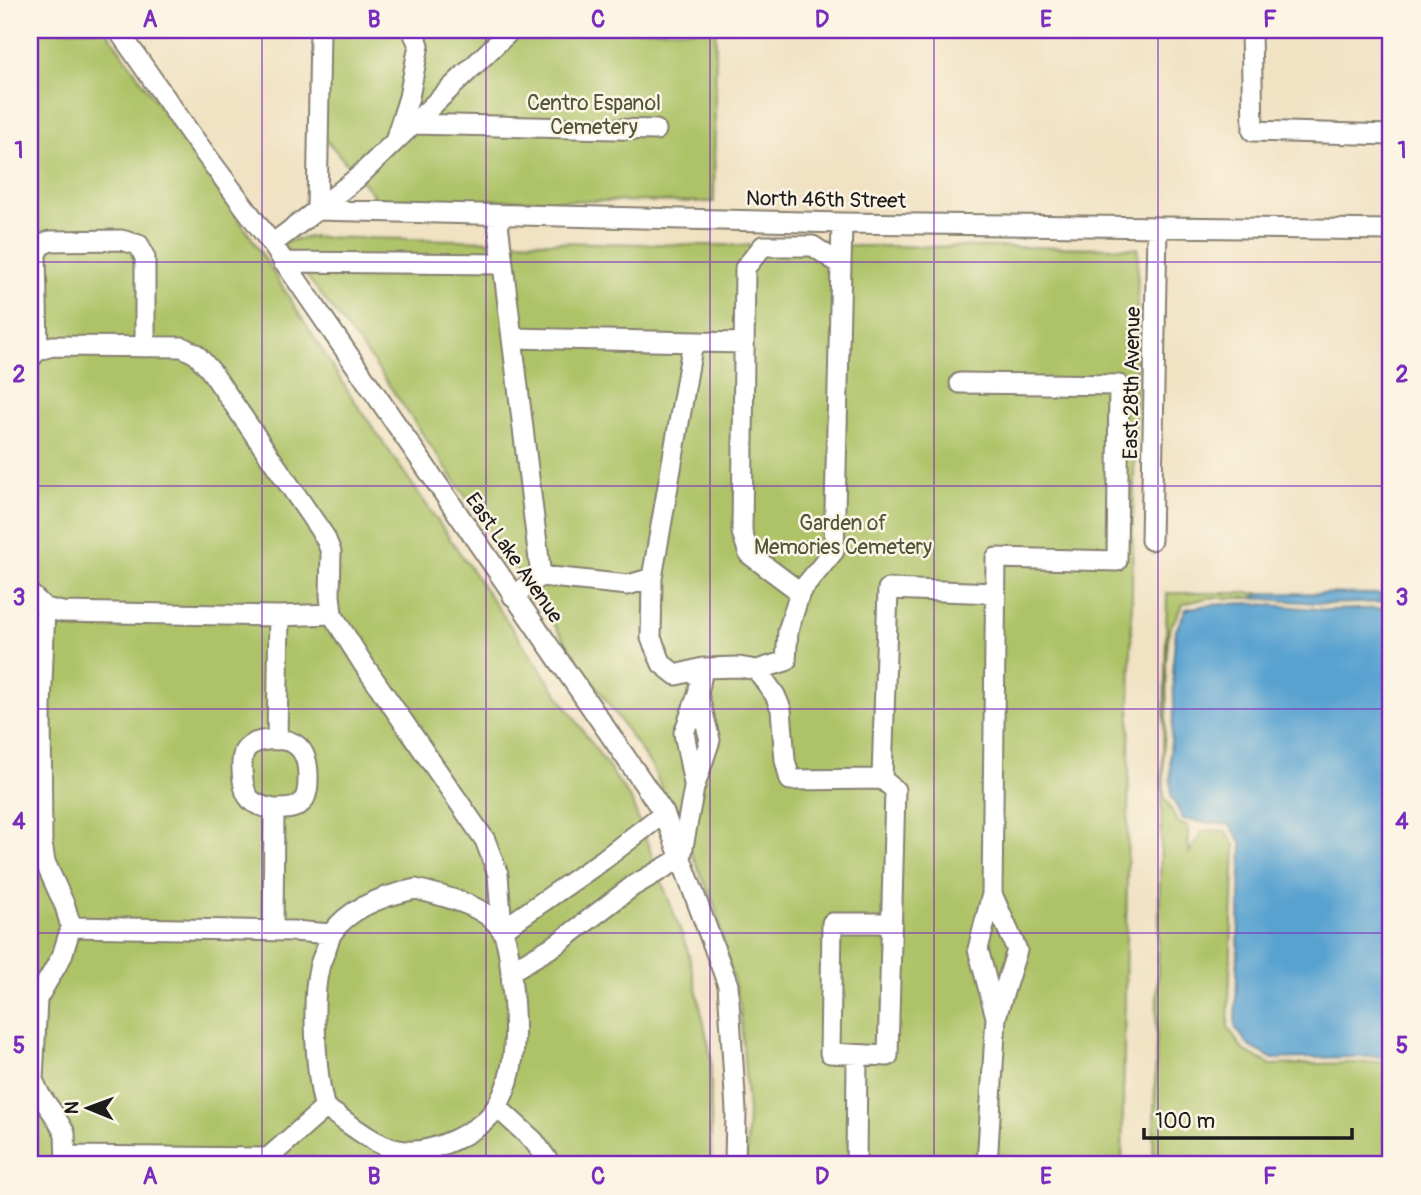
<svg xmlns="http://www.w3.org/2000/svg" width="1421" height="1195" viewBox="0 0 1421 1195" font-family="Pangolin,sans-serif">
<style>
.green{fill:#aec368;stroke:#657042;stroke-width:2}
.water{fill:#59a2d0;stroke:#3a5f76;stroke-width:2}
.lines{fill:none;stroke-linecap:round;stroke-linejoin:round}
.minor-casing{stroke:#867f70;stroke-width:23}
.minor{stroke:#fff;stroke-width:19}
.grid{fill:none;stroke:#7b2cbf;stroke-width:2;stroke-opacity:0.55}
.labels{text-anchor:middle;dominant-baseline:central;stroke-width:5;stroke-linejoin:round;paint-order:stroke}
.park-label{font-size:21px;fill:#4f5637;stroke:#fcf5e5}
.street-label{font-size:21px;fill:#1c1c1c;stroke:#fcf5e5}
.neatline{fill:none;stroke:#7b2cbf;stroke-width:2.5}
.grid-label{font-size:23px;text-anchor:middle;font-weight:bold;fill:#7b2cbf}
</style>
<rect width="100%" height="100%" fill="#fcf5e5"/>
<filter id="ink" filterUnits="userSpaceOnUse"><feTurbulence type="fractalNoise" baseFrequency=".0143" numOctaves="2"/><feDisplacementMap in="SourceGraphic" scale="14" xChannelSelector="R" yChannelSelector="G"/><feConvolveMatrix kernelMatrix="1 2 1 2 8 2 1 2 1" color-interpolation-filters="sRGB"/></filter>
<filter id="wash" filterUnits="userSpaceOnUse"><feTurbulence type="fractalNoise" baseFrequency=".00686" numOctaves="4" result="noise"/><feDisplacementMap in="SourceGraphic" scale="28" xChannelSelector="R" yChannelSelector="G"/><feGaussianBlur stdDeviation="1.57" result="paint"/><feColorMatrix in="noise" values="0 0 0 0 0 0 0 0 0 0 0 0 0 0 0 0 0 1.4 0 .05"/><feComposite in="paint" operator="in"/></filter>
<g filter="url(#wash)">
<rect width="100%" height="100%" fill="#f0e2c3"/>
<path class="green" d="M30,30H106L251,237L349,393L631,800L688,951L711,1056V1165H30Z
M327,30H716L714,202L377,199L321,134Z
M308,237L693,245L1138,248L1122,1165H746L748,1113L740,1006L714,903L652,767L373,362L281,243Z
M1167,593H1263L1251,598H1207L1183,604L1169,630L1166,662L1167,706L1163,752L1164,796L1178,823L1188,826L1189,853L1203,831L1213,830L1226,831L1235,846L1228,1027L1243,1050L1271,1065L1391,1062V1165H1153Z"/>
<path class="water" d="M1263,593L1391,594V602L1328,604L1251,598Z
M1248,603L1328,610L1391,608V1056L1273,1059L1249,1046L1235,1027L1242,844L1230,825L1200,822L1183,819L1171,796L1170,752L1174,706L1173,662L1176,630L1186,609L1207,605Z"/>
</g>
<g filter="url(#ink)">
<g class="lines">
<defs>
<path id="minor" d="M118,30L192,136L272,244L664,813L728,985L736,1111L735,1165
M1251,30L1253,131L1391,135
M413,124L656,130
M396,138L409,97L419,45L412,30
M317,210L357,178L511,30
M317,210L320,30
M497,215L541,576L513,596
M272,244L317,210L842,223L1391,230
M283,262L503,264
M512,338L744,343
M38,350L36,254L40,246L50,241L121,240L139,245L145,258V347
M30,359L38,350L53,346L182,347L196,354L211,371L325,537L331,552L330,595L332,614L362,662L485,840L498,874L502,930L603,860L664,813
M960,383L1119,385L1117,561L996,558L992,894L978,949L996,1017L987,1165
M1151,540L1157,228
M541,576L628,585L652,578L693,342
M652,578L651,638L662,664L676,675L703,668
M800,592L749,554L742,532L745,268L763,246H813L841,265
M30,594L45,608L62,612L279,616L332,614
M45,608L41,707L42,843L45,862L65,906L71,927L62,956L37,999L33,1080L40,1095L53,1113L65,1133L66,1165
M757,670L775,695L781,709L785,760L790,780L882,779
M277,740L279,616
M694,784L684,733L698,694
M416,889C442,896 486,905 501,929C509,940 511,972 512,986C516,1024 518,1072 497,1106C488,1122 472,1131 456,1139C441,1146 422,1153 405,1151C373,1147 351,1123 325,1108C316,1078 311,1000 319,969C320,962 324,955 326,949C328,944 329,938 332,933C350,907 386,895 416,889Z
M992,894L1017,950L996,1017
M892,923H832L830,1053L888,1056L895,790L882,779L888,589L995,593
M71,927L293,931L331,934
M273,930L274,809C282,809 293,810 300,804C307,799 308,788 308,780C309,747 294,735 261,741C255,742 247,746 244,752C240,763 242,791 250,799C257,806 265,807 274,809
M511,971L557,944L633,886L681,858L694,788L710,740L698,694L703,668L739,667L757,670L786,661L788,631L800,592L834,551L842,223
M497,1107L534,1141L551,1165
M67,1156L268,1158
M735,1164L765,1165
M268,1165V1158L325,1108
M856,1165L857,1056"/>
</defs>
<use href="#minor" class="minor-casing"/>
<use href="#minor" class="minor"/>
</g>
</g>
<path class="grid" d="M262,30V1165M486,30V1165M710,30V1165M934,30V1165M1158,30V1165M30,262H1391M30,486H1391M30,709H1391M30,933H1391"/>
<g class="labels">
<g class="park-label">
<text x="594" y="103">Centro Espanol<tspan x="594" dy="24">Cemetery</tspan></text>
<text x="843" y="523">Garden of<tspan x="843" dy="24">Memories Cemetery</tspan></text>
</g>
<g class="street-label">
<text transform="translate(826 200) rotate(1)">North 46th Street</text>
<text transform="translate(1132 383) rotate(-89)">East 28th Avenue</text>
<text transform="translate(514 558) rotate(55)">East Lake Avenue</text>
</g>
</g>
<rect width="1421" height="1195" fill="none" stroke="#fcf5e5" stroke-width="77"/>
<g transform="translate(88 1108) rotate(271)" stroke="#fcf5e5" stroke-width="5" paint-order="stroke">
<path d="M0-5L12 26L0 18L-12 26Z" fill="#1c1c1c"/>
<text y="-10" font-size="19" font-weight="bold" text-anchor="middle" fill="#1c1c1c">N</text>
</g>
<path d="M1144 1128v10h208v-10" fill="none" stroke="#1c1c1c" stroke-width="3.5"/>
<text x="1155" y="1128" font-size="21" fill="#1c1c1c" stroke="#fcf5e5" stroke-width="5" paint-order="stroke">100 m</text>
<rect x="38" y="38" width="1344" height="1118" class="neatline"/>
<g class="grid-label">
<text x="150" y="27">A</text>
<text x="374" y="27">B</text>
<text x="598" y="27">C</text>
<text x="822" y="27">D</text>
<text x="1046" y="27">E</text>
<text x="1270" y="27">F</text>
<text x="19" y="158">1</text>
<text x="1402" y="158">1</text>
<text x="19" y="382">2</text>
<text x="1402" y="382">2</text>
<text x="19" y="605">3</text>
<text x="1402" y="605">3</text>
<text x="19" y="829">4</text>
<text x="1402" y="829">4</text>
<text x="19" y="1053">5</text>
<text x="1402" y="1053">5</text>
<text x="150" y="1184">A</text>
<text x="374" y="1184">B</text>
<text x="598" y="1184">C</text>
<text x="822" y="1184">D</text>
<text x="1046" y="1184">E</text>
<text x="1270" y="1184">F</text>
</g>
</svg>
